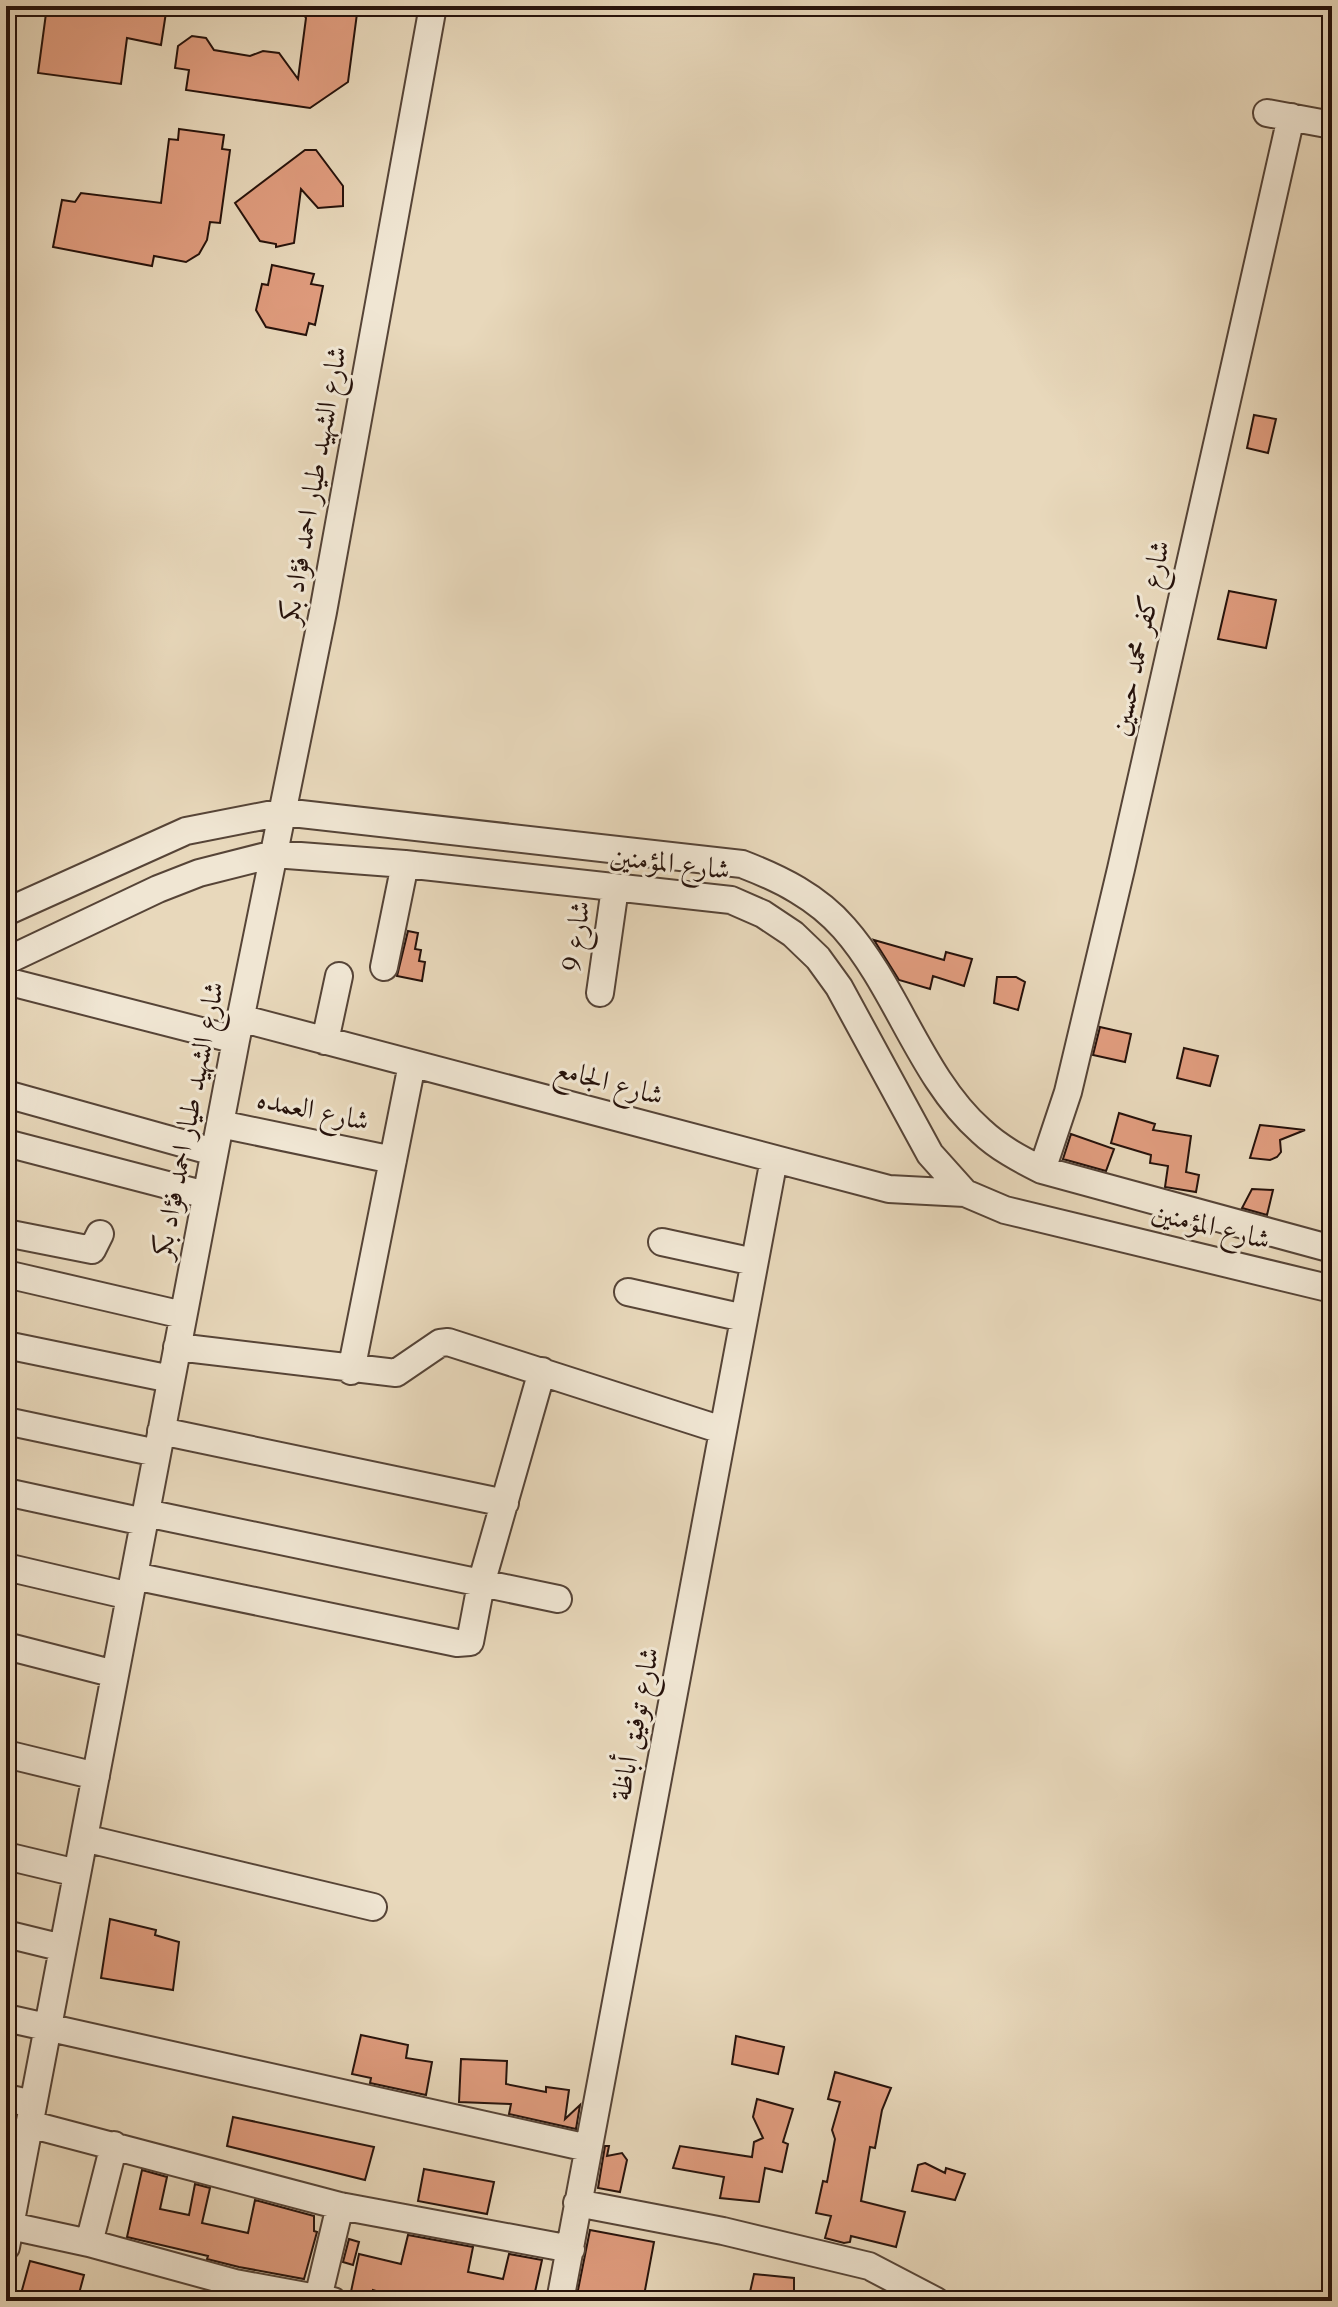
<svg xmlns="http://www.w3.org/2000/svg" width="1338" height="2307" viewBox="0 0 1338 2307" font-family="Cardo,Amiri,serif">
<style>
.building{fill:#e09c7e;stroke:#26120b;stroke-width:2}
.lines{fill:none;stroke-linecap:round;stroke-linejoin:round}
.minor-casing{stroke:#564437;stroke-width:30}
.minor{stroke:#f0e6d3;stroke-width:26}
.labels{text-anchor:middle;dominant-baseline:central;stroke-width:6;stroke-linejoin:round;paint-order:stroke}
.street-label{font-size:28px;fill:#26120b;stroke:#f0e6d3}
</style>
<rect width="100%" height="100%" fill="#e8d8bb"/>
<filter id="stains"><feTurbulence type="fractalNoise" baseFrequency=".0025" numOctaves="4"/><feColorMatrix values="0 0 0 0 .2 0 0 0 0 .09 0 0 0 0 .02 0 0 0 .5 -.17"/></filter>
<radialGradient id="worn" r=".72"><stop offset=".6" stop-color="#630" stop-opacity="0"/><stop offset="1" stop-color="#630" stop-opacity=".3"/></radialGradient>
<path class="building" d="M47,6H167L161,45L127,38L121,84L38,73Z
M298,6H358L348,82L310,108L186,90L189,70L175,68L178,46L192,36L206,38L214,50L250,56L263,51L279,53L298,79L306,18Z
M179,129L224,135L222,149L230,150L220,223L210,222L207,240L199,254L186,262L154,256L152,266L53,247L62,200L75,202L81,193L161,203L169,139L178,140Z
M305,150H316L343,186V206L318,208L301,189L294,243L276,247V244L260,241L235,203Z
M272,265L314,274L311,284L323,286L315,325L309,323L306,335L266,327L256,310L262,284L268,285Z
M1254,415L1276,419L1268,453L1247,448Z
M1229,591L1276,600L1266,648L1218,639Z
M408,931L418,933L415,949L421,950L419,961L425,962L422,981L397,976Z
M874,940L944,960L946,952L972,959L964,986L933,976L930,989L899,980Z
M997,977H1016L1025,982L1018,1010L994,1003Z
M1100,1027L1131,1034L1125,1062L1093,1055Z
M1184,1048L1218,1056L1210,1086L1177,1078Z
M1119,1113L1155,1124L1153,1130L1191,1136L1186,1172L1199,1175L1196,1192L1165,1187L1168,1166L1150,1163L1151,1155L1111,1143Z
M1260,1125L1305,1130L1280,1140L1281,1152L1277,1157L1270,1160L1250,1158Z
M1071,1134L1114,1149L1106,1171L1063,1159Z
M1252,1189L1273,1190L1267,1215L1242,1208Z
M110,1919L156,1930L155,1935L179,1942L173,1990L101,1978Z
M361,2035L408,2045L406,2058L432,2062L426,2095L370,2083L371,2078L352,2074Z
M736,2036L784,2047L778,2074L732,2064Z
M461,2059L507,2061L506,2084L546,2092V2087L569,2090L565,2119L580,2105L576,2129L509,2114L511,2104L459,2102Z
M835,2072L891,2088L882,2110L875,2148L870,2147L861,2201L905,2212L896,2247L851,2236L850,2242L844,2243L825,2238L831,2216L816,2213L823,2181L827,2182L835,2139L832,2130L840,2102L828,2099Z
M757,2099L793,2109L783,2142L788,2144L782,2172L765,2168L759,2202L720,2198L724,2177L673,2168L680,2146L752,2157L754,2142L763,2138L753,2117Z
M233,2117L374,2147L365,2180L227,2146Z
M605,2146H609L607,2156L622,2153L627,2160L620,2192L598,2188Z
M925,2163L945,2173L946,2168L965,2174L955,2200L912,2191L918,2165Z
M424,2169L494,2182L487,2214L418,2201Z
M142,2170L167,2177L160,2209L189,2215L195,2184L210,2188L202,2223L248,2233L255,2200L314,2216V2231L317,2232L304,2279L239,2267L207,2259L208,2256L127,2237Z
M590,2230L654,2242L643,2301L577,2295Z
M408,2235L473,2247L468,2272L503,2279L509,2254L542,2260L533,2301H409L373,2290L372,2301H349L359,2254L401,2264Z
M349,2239L359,2242L353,2265L343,2262Z
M30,2261L84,2275L77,2301H19Z
M754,2274L794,2278V2298L787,2301H748Z"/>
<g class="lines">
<defs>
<path id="minor" d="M1267,113L1332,125
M6,912L186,831L283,812L742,864C781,879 817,897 844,928C897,988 921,1078 981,1131C999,1148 1020,1159 1042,1170L1332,1249
M6,961L158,889L199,873L274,854L405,864L731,900L763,914L793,934L818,958L839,987L930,1154L965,1193L1005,1210L1332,1289
M384,967L405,864
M6,981L236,1040
M600,993L615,888
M240,1018L889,1189L965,1193
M325,1041L339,976
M6,1094L214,1152
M220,1124L393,1160
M6,1143L206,1195
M1042,1170L1068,1092L1121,869L1291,117
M6,1233L92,1250L100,1234
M662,1242L754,1262
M6,1274L183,1315
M628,1292L744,1318
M6,1345L171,1379
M177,1347L396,1373L440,1343L448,1342L722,1430
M351,1371L412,1064
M6,1421L157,1453
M161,1431L505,1503
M6,1492L144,1522
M146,1513L558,1599
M6,1567L130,1596
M134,1576L457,1643L470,1642L481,1584L542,1371
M6,1646L115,1674
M6,1754L96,1776
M84,1838L373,1907
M6,1856L77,1873
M6,1934L63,1948
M6,2018L588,2148
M6,2098L33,2104
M29,2124L340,2206L571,2249
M577,2203L723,2231L869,2266L936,2301
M6,2225L89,2243L235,2283L333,2301
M89,2243L114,2145
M6,2247L236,1040L323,612L433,6
M318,2298L340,2206
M560,2301L774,1159"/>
</defs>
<use href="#minor" class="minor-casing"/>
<use href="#minor" class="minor"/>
</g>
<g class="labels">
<g class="street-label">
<text transform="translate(313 485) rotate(-80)">شارع الشهيد طيار احمد فؤاد بكر</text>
<text transform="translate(1140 638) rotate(-78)">شارع كفر محمد حسين</text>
<text transform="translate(670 863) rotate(7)">شارع المؤمنين</text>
<text transform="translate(576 936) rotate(-82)">شارع 9</text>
<text transform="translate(609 1082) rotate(15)">شارع الجامع</text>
<text transform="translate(313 1110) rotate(12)">شارع العمده</text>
<text transform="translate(188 1120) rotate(-79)">شارع الشهيد طيار احمد فؤاد بكر</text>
<text transform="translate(1211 1226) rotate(14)">شارع المؤمنين</text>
<text transform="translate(635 1724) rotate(-79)">شارع توفيق أباظة</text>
</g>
</g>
<rect width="1338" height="2307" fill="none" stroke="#e8d8bb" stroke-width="32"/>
<rect x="8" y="8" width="1322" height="2291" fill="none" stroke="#26120b" stroke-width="4"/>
<rect x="16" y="16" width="1306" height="2275" fill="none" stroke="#26120b" stroke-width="2"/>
<rect width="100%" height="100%" filter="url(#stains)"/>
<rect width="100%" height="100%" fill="url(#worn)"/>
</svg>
